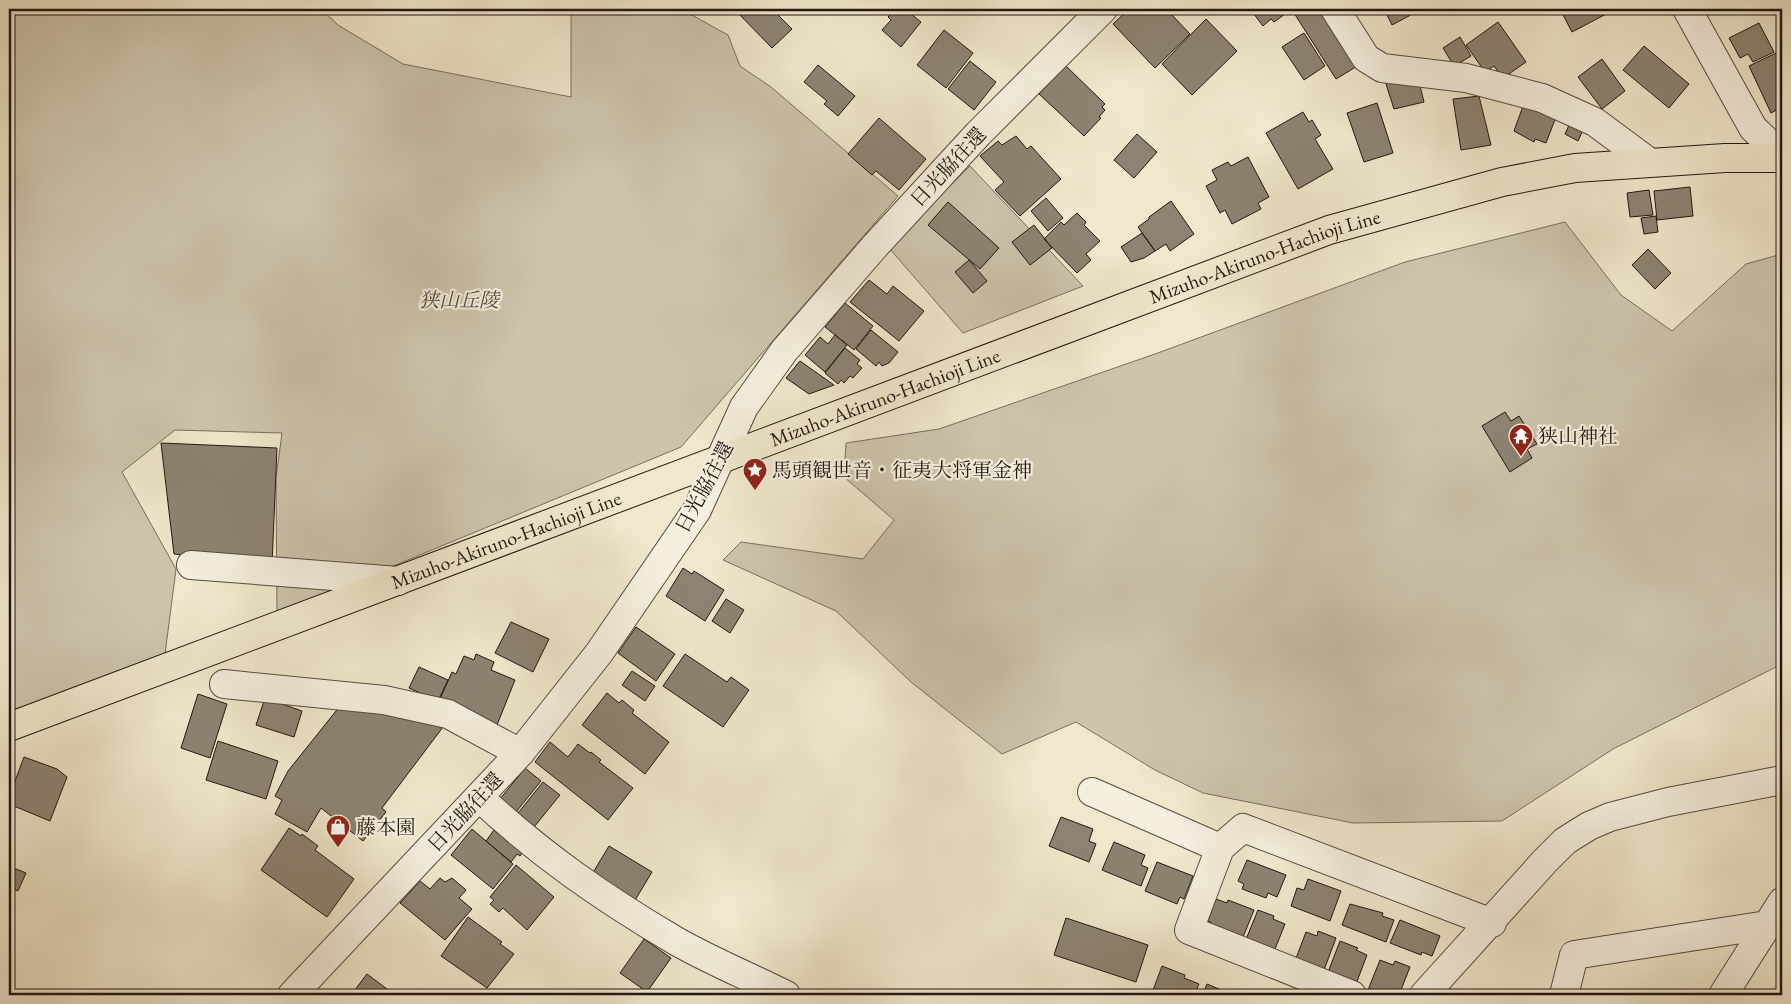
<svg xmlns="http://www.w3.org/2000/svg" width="1791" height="1004" viewBox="0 0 1791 1004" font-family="'EB Garamond','Noto Serif JP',serif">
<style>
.green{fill:#cdc4ac;stroke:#786e5e}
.building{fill:#8d8372;stroke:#221710}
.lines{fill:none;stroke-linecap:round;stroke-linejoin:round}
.minor-casing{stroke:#564b3f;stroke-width:30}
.major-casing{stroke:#221710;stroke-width:30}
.minor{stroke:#f5efde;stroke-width:28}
.major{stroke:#f0e7cc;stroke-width:28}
.labels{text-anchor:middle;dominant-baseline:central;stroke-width:4.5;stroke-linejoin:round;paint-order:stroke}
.street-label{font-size:20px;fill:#221710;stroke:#f5efde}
.park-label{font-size:20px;font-style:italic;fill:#554b3f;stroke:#f5efde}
.poi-label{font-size:20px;fill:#221710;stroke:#f5efde;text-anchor:start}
</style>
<rect width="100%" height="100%" fill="#f0e7cc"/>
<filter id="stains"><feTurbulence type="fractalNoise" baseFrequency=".004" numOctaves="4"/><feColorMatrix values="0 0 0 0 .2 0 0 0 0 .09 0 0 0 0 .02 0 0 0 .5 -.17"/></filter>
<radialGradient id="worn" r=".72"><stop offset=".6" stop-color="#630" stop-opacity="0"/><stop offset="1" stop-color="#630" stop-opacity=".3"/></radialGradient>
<path class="green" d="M9,9H321L338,25L403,64L571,97V9H688L690,14L728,35L740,66L771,87L898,196L681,447L277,614L276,478L282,433L175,430L122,472L176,569L164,662L9,720Z
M970,166L1083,286L963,333L888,247Z
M1565,222L1621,295L1672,331L1746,264L1782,254V664L1613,749L1502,821L1353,823L1203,793L1155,770L1076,722L1002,754L911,682L836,611L723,560L741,542L863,559L894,520L844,477L846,443L939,429L1155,354L1405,262Z"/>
<path class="building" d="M740,9H772L792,29L772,48L737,12Z
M896,9H905L921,22L901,47L882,30L891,20L888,17Z
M1129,9H1170L1174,13L1172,15L1190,34L1155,68L1113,24Z
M1250,9H1292L1274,22L1271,19L1263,26Z
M1302,9H1323L1359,65L1336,79L1294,13Z
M1384,9H1422L1392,25Z
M1560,9H1608L1610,12L1572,32Z
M1206,19L1237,51L1192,95L1162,64Z
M1498,22L1526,62L1503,78L1494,66L1485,72L1466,45Z
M1759,23L1774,52L1753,62L1748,54L1740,58L1729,38Z
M944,30L973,53L946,88L917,65Z
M1304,33L1325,66L1304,80L1282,47Z
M1460,37L1471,56L1454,66L1443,48Z
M1644,46L1689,84L1669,108L1623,70Z
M1782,50V107L1771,113L1749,66Z
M1602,59L1625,91L1602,109L1578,77Z
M970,61L996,82L974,110L948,89Z
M818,65L855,96L838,116L824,104L827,101L804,82Z
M1065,65L1105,104L1102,107L1105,110L1099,117L1101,118L1084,136L1039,94Z
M1418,78L1424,102L1394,109L1385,81Z
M1479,96L1491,145L1461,150L1453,99Z
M1377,103L1393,153L1364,162L1347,113Z
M1523,106L1556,117L1546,143L1535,139L1534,142L1514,131Z
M1303,112L1309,122L1312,120L1321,135L1315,139L1333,169L1298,189L1266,133Z
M879,118L926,159L899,190L876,171L872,175L848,154Z
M1570,123L1583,130L1578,141L1565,134Z
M1137,134L1157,152L1134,178L1114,160Z
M1016,136L1027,149L1031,146L1061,179L1020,216L995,190L1004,182L980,156L998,141L1002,145Z
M1248,157L1269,197L1258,203L1261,209L1232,224L1225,210L1220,213L1206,186L1217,180L1212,170L1228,162L1231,166Z
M1690,187L1693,216L1657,220L1654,191Z
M1649,190L1653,215L1630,217L1627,193Z
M1046,198L1063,218L1048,231L1031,211Z
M1171,201L1194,234L1170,251L1166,244L1155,251L1138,227L1149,219V217Z
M948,202L999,248L980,269L928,225Z
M1077,213L1086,222L1084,225L1100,241L1086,254L1091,260L1077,273L1044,239L1061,222L1064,225Z
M1656,216L1658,232L1644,234L1641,218Z
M1034,225L1052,248L1030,265L1012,242Z
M1142,233L1155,251L1144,258L1131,262L1121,247Z
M1648,249L1671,273L1655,289L1632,265Z
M969,260L987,281L973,293L955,272Z
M869,280L887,294L893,286L924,311L899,341L850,302Z
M845,303L873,326L854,350L825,327Z
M871,330L898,352L889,363L882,366L879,362L876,366L856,349Z
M835,335L847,345L825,372L805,355L820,337L828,344Z
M845,348L860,360L857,364L862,368L853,378L850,376L844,383L841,380L838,384L825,373Z
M800,361L834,385L809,394L786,378Z
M1505,412L1511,421L1519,416L1537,444L1527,449L1532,458L1510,472L1482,426Z
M161,443L277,448L272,564L174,554Z
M683,568L692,574L694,571L724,590L705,621L666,596Z
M726,599L744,610L730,633L712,621Z
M511,622L549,639L533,672L495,653Z
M636,627L675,654L656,681L618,653Z
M476,654L494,662L491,670L515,680L497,725L462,708L439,701L452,672L456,674L464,656L474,660Z
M685,654L727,682L731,677L749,690L723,727L663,686Z
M419,667L448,680L438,701L409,688Z
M632,671L655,686L645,701L622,685Z
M607,693L619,703L622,700L634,710L632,713L669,742L645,774L582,725Z
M198,694L227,704L210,758L181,748Z
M265,698L302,711L294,737L256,725Z
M340,706L394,710L443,727L382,808L386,812L363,841L321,808L307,832L275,814L282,800L275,796L288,771Z
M218,741L278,761L266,799L206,780Z
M550,742L568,757L578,744L590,753L591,752L601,760L599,762L633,788L608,820L535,762Z
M24,757L57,769L67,777L50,821L9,804V797Z
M525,768L541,781L512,817L496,804Z
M543,782L560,795L530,832L514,818Z
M1061,817L1093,829L1089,841L1096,844L1089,862L1049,846Z
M289,828L301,836L302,834L318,846L315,850L354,879L327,917L261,870Z
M472,829L513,864L493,889L451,855Z
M494,830L522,853L520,856L517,854L511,862L486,841Z
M1114,842L1145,855L1141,865L1148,868L1141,886L1102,870Z
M609,846L652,872L634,902L591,876Z
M1247,860L1286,875L1277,897L1268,893L1266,898L1242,889L1244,884L1238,881Z
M1157,862L1193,876L1184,899L1180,897L1177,904L1145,891Z
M516,865L554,897L527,930L503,908L499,912L490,904L494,900L490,897Z
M9,866L26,873L18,891L9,887Z
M440,878L445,882L452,878L466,890L459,898L472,909L445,940L400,903L420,881L430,889Z
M1308,879L1341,891L1330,921L1291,906L1297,888L1304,890Z
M1216,899L1227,903L1228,900L1254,910L1241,942L1208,930L1211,922L1208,921Z
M1350,904L1383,913L1382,916L1394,920L1386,942L1342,925Z
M1258,910L1274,916L1273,919L1285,924L1273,954L1242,949Z
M468,917L502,942L500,944L514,954L487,988L441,956Z
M1066,918L1148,945L1136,982L1054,955Z
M1400,920L1440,936L1432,956L1422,952L1421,955L1390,943Z
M1318,931L1336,938L1321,978L1295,961L1306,932L1317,936Z
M644,939L671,958L647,992L620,973Z
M1340,941L1358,948L1356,950L1367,955L1356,984L1325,980Z
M1380,960L1393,965L1395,961L1410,967L1399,995H1366Z
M1162,966L1185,975L1184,978L1199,984L1194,995H1158L1152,993Z
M367,974L395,995H351Z
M1207,984L1233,995H1202Z"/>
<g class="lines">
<defs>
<path id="minor" d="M1335,9L1366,58L1382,68L1466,78L1542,98L1595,122L1649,162
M1687,9L1753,128L1782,156
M191,565L398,581
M224,684L384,700L448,714L520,753
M1092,792L1220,848L1243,828L1492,923
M479,797C541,855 603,898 676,941C711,961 750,977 786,995
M1220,848L1189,930L1352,995
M292,995L520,753L599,653L697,510L744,407L784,351L875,246L978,134L1103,9
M1424,995L1545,861L1565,841L1589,826L1610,817L1668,802L1782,780
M1564,995L1574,955L1767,925
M1723,995L1782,902"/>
<g id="major">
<path id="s1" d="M9,727L1329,230L1502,182L1575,168L1725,158H1782"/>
</g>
</defs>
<use href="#minor" class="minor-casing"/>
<use href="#major" class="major-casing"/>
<use href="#minor" class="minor"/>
<use href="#major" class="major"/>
</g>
<defs>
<symbol id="temple-pin" viewBox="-11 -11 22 30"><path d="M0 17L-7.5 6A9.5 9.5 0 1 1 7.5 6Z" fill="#8f2418" stroke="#f5efde"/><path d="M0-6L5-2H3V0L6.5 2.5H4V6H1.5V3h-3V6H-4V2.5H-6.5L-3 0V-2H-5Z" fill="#fff"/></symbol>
<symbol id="sight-pin" viewBox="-11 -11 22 30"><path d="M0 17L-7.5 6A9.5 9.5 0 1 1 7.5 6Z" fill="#8f2418" stroke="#f5efde"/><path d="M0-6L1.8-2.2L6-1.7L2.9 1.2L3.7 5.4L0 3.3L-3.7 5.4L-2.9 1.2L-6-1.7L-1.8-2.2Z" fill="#fff"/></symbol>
<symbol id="shop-pin" viewBox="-11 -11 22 30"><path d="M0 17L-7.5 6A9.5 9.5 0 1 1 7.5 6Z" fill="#8f2418" stroke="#f5efde"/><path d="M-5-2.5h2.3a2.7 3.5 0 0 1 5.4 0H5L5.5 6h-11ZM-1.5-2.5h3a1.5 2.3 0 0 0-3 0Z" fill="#fff"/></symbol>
</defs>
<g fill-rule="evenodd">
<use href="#temple-pin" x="1507" y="422" width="28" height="38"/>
<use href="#sight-pin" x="741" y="456" width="28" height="38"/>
<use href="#shop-pin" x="324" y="813" width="28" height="38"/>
</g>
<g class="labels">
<g class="street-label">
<text transform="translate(948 167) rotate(-47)">日光脇往還</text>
<text stroke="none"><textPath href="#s1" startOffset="1341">Mizuho-Akiruno-Hachioji Line</textPath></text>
<text stroke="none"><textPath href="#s1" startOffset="936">Mizuho-Akiruno-Hachioji Line</textPath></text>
<text transform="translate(704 487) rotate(-62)">日光脇往還</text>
<text stroke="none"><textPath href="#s1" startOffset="531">Mizuho-Akiruno-Hachioji Line</textPath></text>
<text transform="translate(465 812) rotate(-47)">日光脇往還</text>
</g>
<g class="park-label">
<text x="459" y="300">狭山丘陵</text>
</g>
<g class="poi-label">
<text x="1538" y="436">狭山神社</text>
<text x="772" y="470">馬頭観世音・征夷大将軍金神</text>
<text x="356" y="827">藤本園</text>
</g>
</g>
<rect width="1791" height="1004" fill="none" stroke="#f0e7cc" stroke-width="30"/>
<rect x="10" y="10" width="1771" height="984" fill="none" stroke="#221710" stroke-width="2.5"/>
<rect x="15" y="15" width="1761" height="974" fill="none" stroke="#221710"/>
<rect width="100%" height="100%" filter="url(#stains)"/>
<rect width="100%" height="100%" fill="url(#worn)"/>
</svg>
